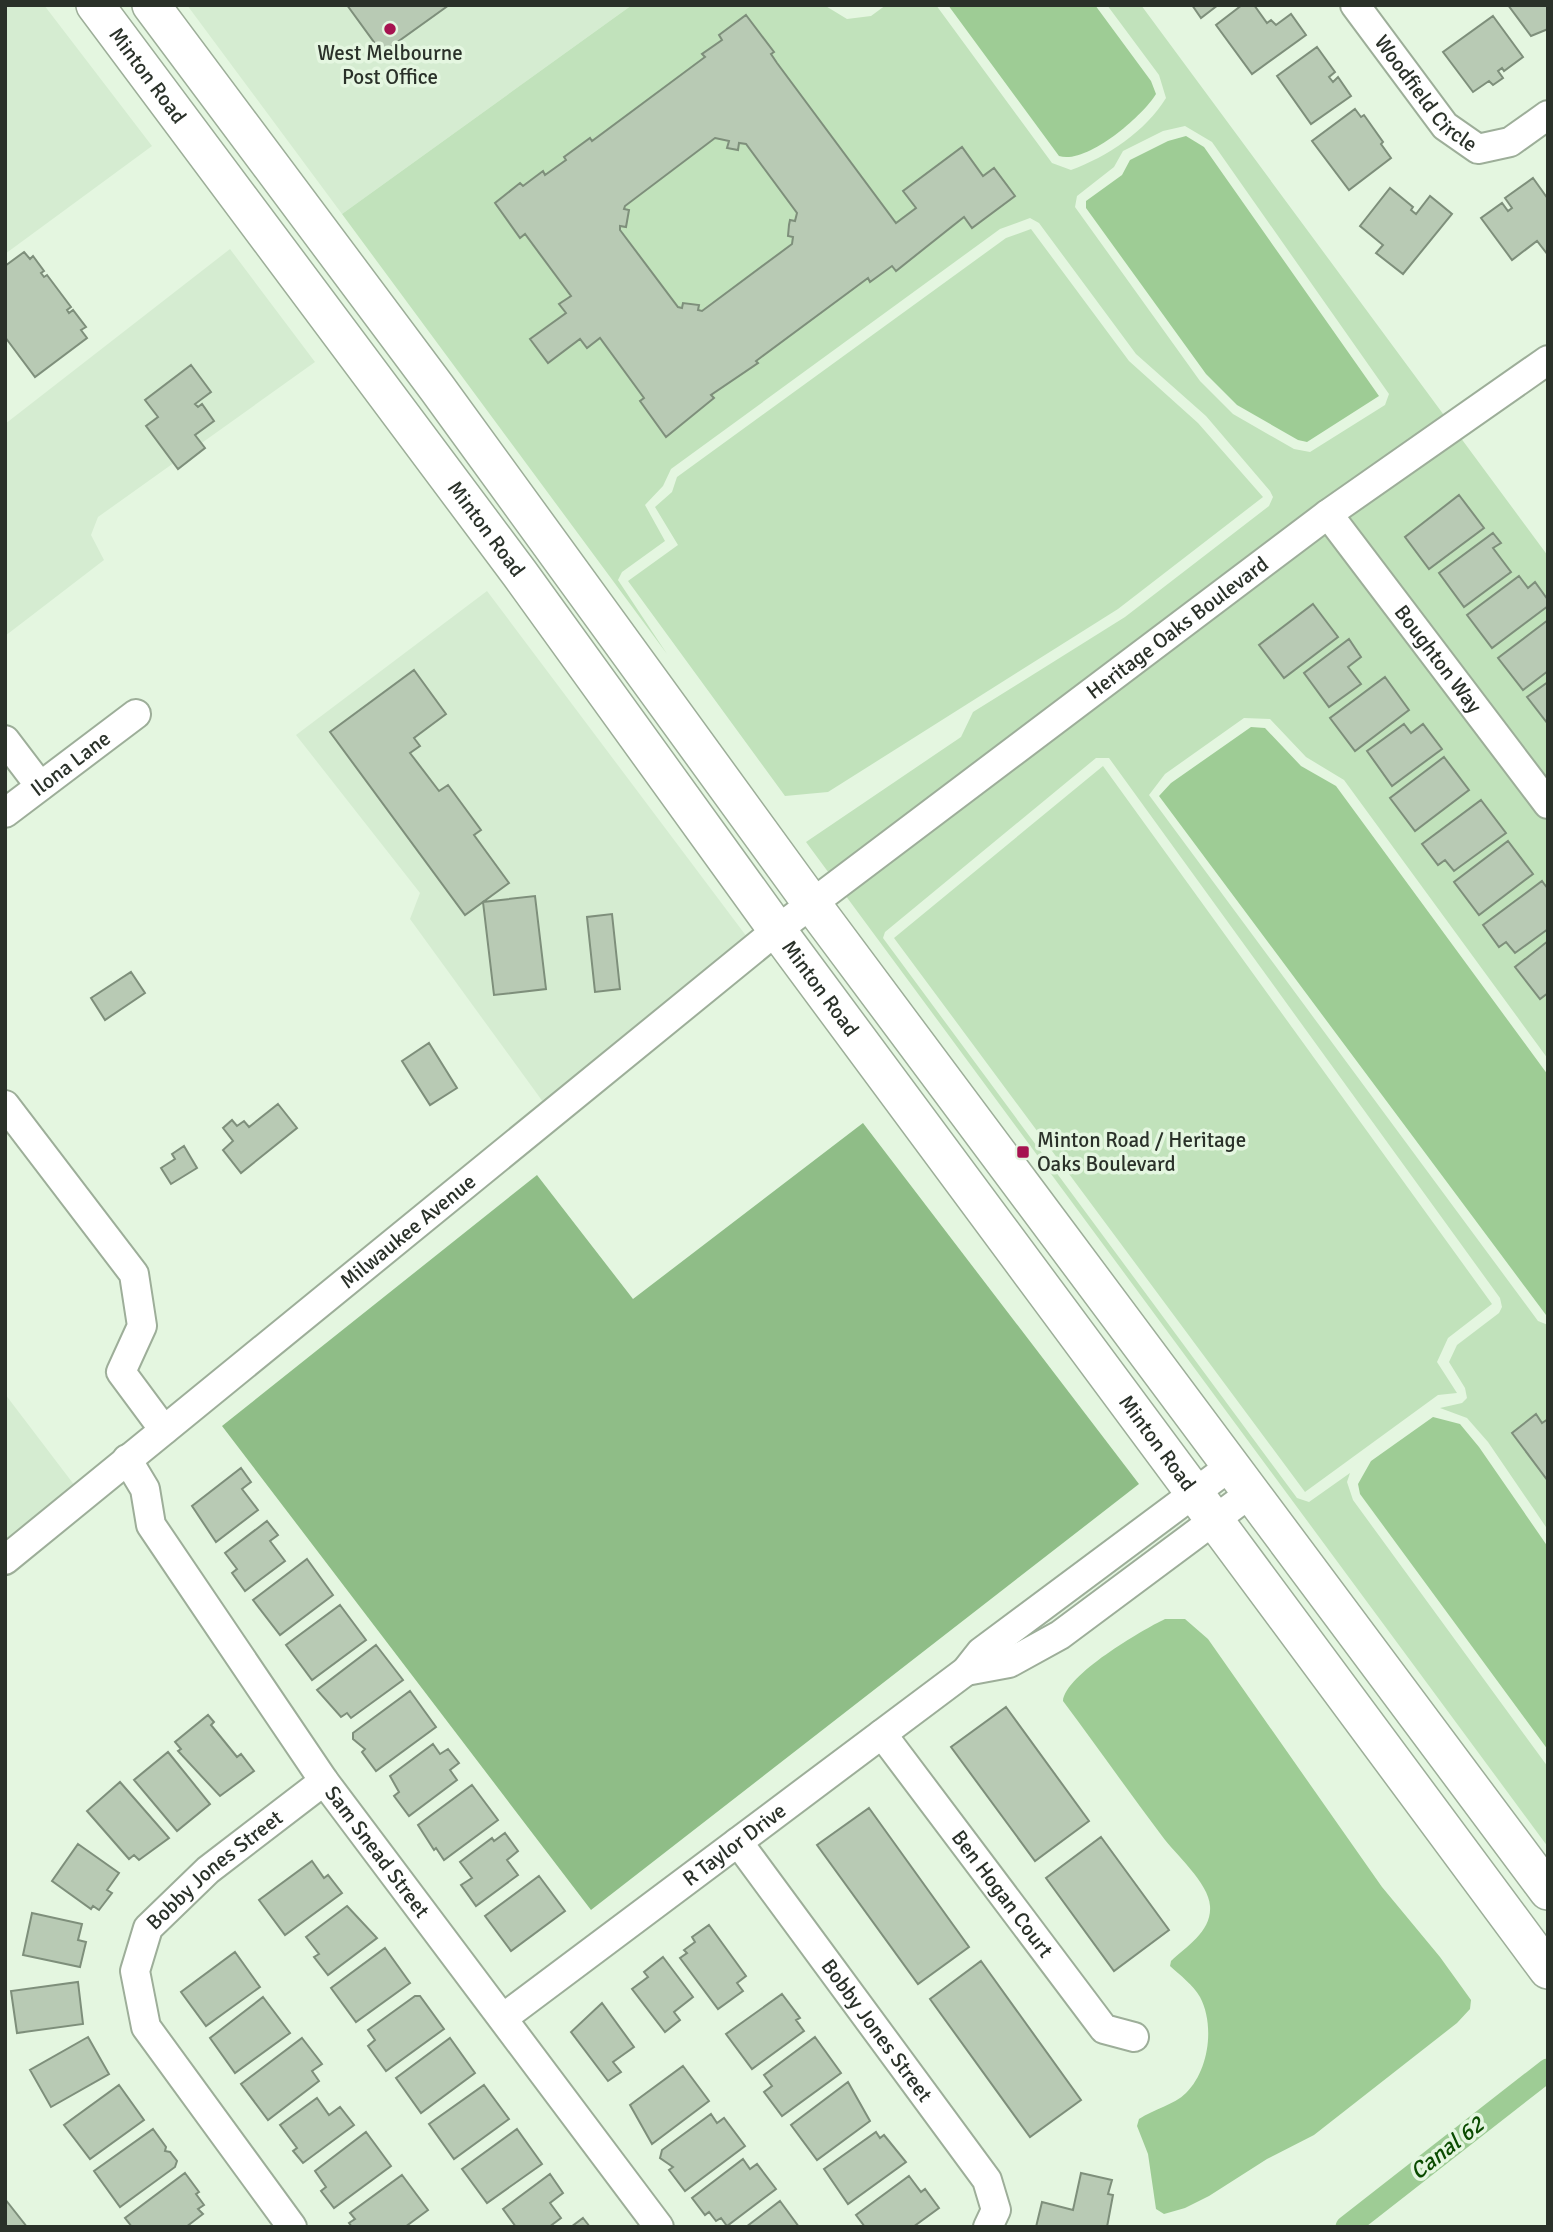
<svg xmlns="http://www.w3.org/2000/svg" width="1553" height="2232" viewBox="0 0 1553 2232" font-family="Signika,sans-serif">
<style>
.built{fill:#d5ecd1}
.green{fill:#c1e2bb;fill-rule:evenodd}
.forest{fill:#8fbd87}
.water{fill:#9ecc95}
.lines{fill:none;stroke-linecap:round;stroke-linejoin:round}
.canal{stroke:#9ecc95;stroke-width:23}
.building{fill:#b8cab4;stroke:#7e8f7b;stroke-width:2;fill-rule:evenodd}
.minor-casing{stroke:#9dae99;stroke-width:32}
.major-casing{stroke:#9dae99;stroke-width:40}
.minor{stroke:#fff;stroke-width:28}
.major{stroke:#fff;stroke-width:37}
.poi-dot{fill:#a61350;stroke:#e4f6e0;stroke-width:2.5}
.labels{text-anchor:middle;dominant-baseline:central;stroke-width:7;stroke-linejoin:round;paint-order:stroke}
.poi-label{font-size:21px;fill:#2a3129;stroke:#e4f6e0}
.street-label{font-size:21px;fill:#2a3129;stroke:#e4f6e0}
.water-label{font-size:23px;font-style:italic;fill:#0a4b00;stroke:#e4f6e0}
</style>
<rect width="100%" height="100%" fill="#e4f6e0"/>
<path class="built" d="M5,5H44L152,146L5,254Z
M187,5H632L342,214Z
M230,249L315,362L98,517L91,535L104,560L5,636V424Z
M487,591L747,937L543,1102L410,919L420,893L296,735Z
M5,1394L75,1486L5,1543Z"/>
<path class="green" d="M632,5H824L847,19L871,16L886,5H936L1052,163L1071,170C1107,157 1146,131 1166,98L1159,75L1107,5H1141L1548,556V1059L1344,780L1306,757L1270,719L1244,718L1165,774L1149,795L1538,1321L1548,1325V1530L1488,1442L1467,1418L1440,1408L1462,1403L1467,1398L1465,1388L1449,1362L1457,1345L1499,1313L1502,1307L1500,1298L1109,758H1096L885,932L883,938L1297,1498L1309,1502L1350,1473L1347,1482L1353,1500L1548,1767V1847L806,842L961,737L973,712L1125,617L1269,506L1273,497L1270,491L1206,416L1136,354L1039,223L1030,218L1000,229L671,469L663,486L645,505L665,541L622,572L618,580L667,654L342,214ZM1185,126L1212,142L1389,394L1385,405L1310,452L1294,449L1233,414L1200,381L1075,207L1077,196L1114,167L1123,151L1163,131ZM712,128L752,136L809,222L790,259L695,320L670,313L611,220L616,199Z
M715,138L729,141L728,147L738,149L739,143L746,144L797,213L795,221L790,220L788,236L793,237L792,244L702,311L698,310L699,305L678,307L620,230V226H626L629,210L624,209L625,206Z
M1031,229L1129,361L1198,423L1263,497L1118,609L828,792L785,796L628,581L678,545L655,507L672,492L677,477L1006,238Z
M1103,766L1492,1304L1448,1338L1437,1362L1457,1393L1438,1395L1305,1492L894,938Z"/>
<path class="forest" d="M863,1123L1139,1484L591,1910L222,1426L537,1175L633,1299Z"/>
<path class="water" d="M948,5H1095L1151,81L1156,94C1142,117 1086,165 1059,156Z
M1186,136L1204,147L1379,396L1307,442L1298,440L1237,405L1206,374L1086,208V201L1122,175L1130,160L1168,141Z
M1251,727L1265,728L1301,766L1336,786L1548,1075L1546,1315L1159,796L1171,783Z
M1433,1417L1460,1424L1479,1447L1548,1547V1750L1360,1494L1358,1484L1371,1461Z
M1165,1619H1185L1208,1639L1382,1887L1440,1957L1471,2000L1470,2009L1457,2023L1314,2135L1267,2159L1209,2196L1185,2208L1164,2214L1156,2209L1148,2154L1137,2126L1139,2119C1154,2109 1174,2105 1186,2093C1209,2071 1215,2025 1200,1997C1193,1985 1180,1975 1170,1966L1171,1961C1187,1946 1212,1931 1210,1906C1209,1883 1175,1854 1162,1836C1128,1791 1096,1745 1063,1701C1065,1675 1142,1630 1165,1619Z"/>
<g class="lines">
<path class="canal" d="M1347,2227L1548,2070"/>
</g>
<path class="building" d="M347,5H449L382,53Z
M1192,5H1218L1201,18Z
M1242,5H1254L1267,23L1271,20L1276,25L1291,14L1306,35L1252,74L1216,25Z
M1508,5H1548V29L1531,36Z
M746,15L774,52L771,54L777,63L896,223L916,208L903,191L962,147L983,176L994,168L1015,196L972,228L964,217L896,271L892,266L870,282L868,278L756,361L758,363L711,395L714,398L666,437L640,401L644,398L600,338L587,348L580,339L548,363L530,339L566,313L559,304L571,296L525,234L520,238L495,203L520,183L523,186L543,171L545,175L566,160L564,157L590,138L592,141L705,57L702,54L722,40L719,35ZM715,138L729,141L727,148L738,150L739,143L746,144L797,213L795,221L790,220L789,225L788,236L793,237L792,244L702,311L698,310L699,305L683,303L682,308L678,307L620,230V226L626,227L629,210L624,209L625,206Z
M1493,16L1523,57L1504,71L1502,68L1498,71L1503,78L1493,85L1489,81L1473,92L1443,52Z
M1317,47L1335,72L1329,77L1333,82L1338,77L1351,96L1311,124L1277,76Z
M1355,109L1361,117L1364,115L1383,142L1381,144L1391,158L1349,190L1312,141Z
M1533,178L1548,199V255L1537,241L1512,260L1481,218L1502,203L1508,211L1512,208L1505,198Z
M1390,188L1413,207L1411,210L1416,214L1430,196L1452,214L1403,274L1376,253L1383,245L1360,226Z
M24,252L30,259L33,256L44,271L41,273L44,277L47,275L71,307L67,310L69,313L73,310L86,327L81,330L87,338L35,377L5,337V266Z
M191,365L211,392L195,404L198,407L202,404L214,421L195,435L205,448L178,469L146,426L158,417L145,400Z
M1459,495L1484,528L1429,569L1405,537Z
M1493,533L1501,543L1493,548L1511,572L1464,607L1439,573Z
M1519,576L1528,588L1535,582L1548,600V606L1492,648L1467,615Z
M1313,604L1338,637L1284,678L1259,645Z
M1548,620V671L1523,690L1498,658Z
M1349,639L1361,657L1348,667L1361,684L1329,707L1304,673Z
M414,670L446,714L414,738L420,746L410,753L439,791L448,785L481,830L474,835L509,883L465,915L330,732Z
M1385,677L1409,710L1355,751L1330,718Z
M1548,682V724L1527,697Z
M1404,724L1411,733L1423,724L1442,749L1392,786L1367,751Z
M1444,757L1469,790L1415,831L1390,798Z
M1481,800L1506,833L1454,871L1445,860L1438,865L1422,844Z
M1508,841L1533,874L1479,915L1454,882Z
M1542,881L1548,889V929L1515,953L1506,942L1499,947L1483,925Z
M535,896L546,989L494,995L483,902Z
M612,914L620,989L595,992L587,917Z
M1548,941V993L1540,999L1515,967Z
M131,972L145,993L105,1020L91,998Z
M429,1043L457,1088L430,1105L402,1061Z
M278,1104L297,1128L241,1173L223,1150L233,1141L223,1128L232,1120L237,1126L244,1121L249,1127Z
M184,1146L197,1168L171,1184L161,1168L175,1159L172,1154Z
M1536,1414L1542,1423L1548,1419V1481L1512,1433Z
M241,1468L251,1482L242,1489L258,1510L216,1542L192,1506Z
M267,1521L278,1535L270,1541L285,1561L245,1591L232,1573L237,1569L225,1553Z
M307,1559L333,1595L280,1635L253,1600Z
M340,1605L366,1640L312,1680L286,1645Z
M376,1645L403,1680L351,1718L347,1713L341,1717L317,1690Z
M410,1691L436,1727L376,1771L362,1752L365,1749L353,1739V1733Z
M1006,1707L1089,1821L1035,1861L951,1747Z
M208,1715L214,1722L211,1725L237,1757L241,1754L254,1771L220,1796L178,1751L181,1749L175,1742Z
M433,1744L440,1754L448,1749L459,1763L450,1770L457,1780L409,1816L394,1796L399,1792L390,1776Z
M168,1752L210,1804L177,1831L134,1780Z
M120,1782L169,1838L139,1860L134,1855L129,1859L87,1811Z
M472,1785L498,1820L444,1860L436,1848L434,1850L418,1825Z
M869,1808L969,1947L918,1984L817,1845Z
M505,1833L518,1851L507,1860L518,1875L476,1906L461,1885L472,1878L460,1862L492,1838L494,1841Z
M1101,1837L1169,1930L1114,1971L1046,1878Z
M78,1844L119,1873L107,1890L112,1893L99,1910L93,1906L91,1909L52,1881Z
M312,1861L324,1878L328,1875L342,1893L285,1935L259,1900Z
M539,1876L565,1911L511,1951L485,1916Z
M347,1906L377,1938L328,1975L314,1957L319,1954L306,1937Z
M32,1913L82,1924L78,1940L86,1942L80,1967L23,1955Z
M709,1925L746,1976L737,1983L743,1991L718,2009L680,1958L687,1953L684,1950L695,1942L692,1937Z
M385,1948L410,1983L356,2022L331,1988Z
M235,1952L260,1987L206,2026L181,1992Z
M663,1957L693,1997L674,2012L680,2020L665,2032L632,1989L648,1977L644,1972Z
M981,1961L1081,2100L1030,2137L930,1999Z
M78,1982L83,2024L17,2033L11,1991Z
M782,1994L800,2018L796,2020L804,2031L752,2069L726,2034Z
M415,1996H420L444,2029L386,2071L368,2046L375,2040L368,2030Z
M263,1997L290,2033L235,2073L210,2038Z
M602,2003L634,2047L613,2062L621,2072L608,2081L571,2032Z
M88,2037L109,2074L51,2107L30,2070Z
M815,2037L841,2073L782,2116L764,2092L772,2086L764,2075Z
M302,2038L322,2064L312,2071L319,2081L268,2120L241,2084Z
M450,2038L475,2073L421,2113L396,2078Z
M683,2066L709,2101L652,2144L630,2105Z
M848,2082L870,2121L817,2160L791,2125Z
M119,2085L144,2120L90,2159L64,2125Z
M484,2085L509,2119L454,2159L429,2124Z
M317,2098L329,2115L340,2107L354,2125L303,2163L293,2151L297,2148L280,2125Z
M711,2114L717,2123L724,2118L745,2146L685,2191L669,2170L673,2167L660,2158L662,2150Z
M153,2129L166,2147L165,2151L170,2152L177,2161L175,2167L120,2207L94,2171Z
M517,2129L542,2164L487,2203L462,2169Z
M366,2132L391,2166L334,2208L321,2191L326,2187L315,2171Z
M876,2132L880,2138L884,2135L906,2162L848,2204L824,2169Z
M743,2159L750,2169L757,2164L776,2189L727,2226L721,2218L716,2221L709,2212L705,2215L692,2198Z
M185,2173L199,2192L196,2194L204,2205L198,2209L203,2214L186,2227H132L125,2218Z
M1081,2173L1112,2180L1108,2194L1113,2195L1107,2227H1036L1042,2202L1073,2210Z
M550,2174L563,2193L550,2203L561,2218L549,2227H516L503,2209Z
M402,2175L428,2210L405,2227H352L349,2223L355,2219L350,2213Z
M909,2176L921,2192L925,2189L939,2208L913,2227H865L856,2215Z
M5,2199L27,2227H5Z
M780,2201L799,2227H746Z
M583,2218L590,2227H571Z"/>
<g class="lines">
<defs>
<g id="minor">
<path id="s1" d="M1355,5L1445,126L1478,149L1510,142L1548,115"/>
<path id="s2" d="M1328,514L1548,804"/>
<path d="M5,740L40,786"/>
<path id="s3" d="M5,813L136,714"/>
<path d="M5,1105L134,1274L142,1326L121,1372L164,1430"/>
<path id="s4" d="M127,1459L145,1489L151,1525L324,1781L659,2227"/>
<path id="s5" d="M5,1560L777,930L1328,514L1548,360"/>
<path d="M966,1671L1009,1663L1060,1635L1252,1492"/>
<path id="s6" d="M882,1734L1104,2029L1134,2037"/>
<path id="s7" d="M738,1842L987,2180L996,2210L988,2227"/>
<path id="s8" d="M503,2018L966,1671L981,1652L1232,1465"/>
<path id="s9" d="M292,2227L146,2027L135,1971L148,1928L208,1870L324,1781"/>
</g>
<g id="major">
<path id="s10" d="M95,5L520,574L777,930L1548,1970"/>
<path d="M151,5L437,388L812,904L1548,1891"/>
</g>
</defs>
<use href="#minor" class="minor-casing"/>
<use href="#major" class="major-casing"/>
<use href="#minor" class="minor"/>
<use href="#major" class="major"/>
</g>
<g class="poi-dot">
<circle cx="390" cy="29" r="7"/>
<rect x="1016" y="1145" width="14" height="14" rx="3.5"/>
</g>
<g class="labels">
<g class="poi-label">
<text x="390" y="53">West Melbourne<tspan x="390" dy="24">Post Office</tspan></text>
<text x="1037" y="1140" text-anchor="start">Minton Road / Heritage<tspan x="1037" dy="24">Oaks Boulevard</tspan></text>
</g>
<g class="street-label">
<text stroke="none"><textPath href="#s10" startOffset="88">Minton Road</textPath></text>
<text stroke="none"><textPath href="#s1" startOffset="114">Woodfield Circle</textPath></text>
<text stroke="none"><textPath href="#s10" startOffset="654">Minton Road</textPath></text>
<text stroke="none"><textPath href="#s5" startOffset="1498">Heritage Oaks Boulevard</textPath></text>
<text stroke="none"><textPath href="#s2" startOffset="182">Boughton Way</textPath></text>
<text stroke="none"><textPath href="#s3" startOffset="82">Ilona Lane</textPath></text>
<text stroke="none"><textPath href="#s10" startOffset="1222">Minton Road</textPath></text>
<text stroke="none"><textPath href="#s5" startOffset="520">Milwaukee Avenue</textPath></text>
<text stroke="none"><textPath href="#s10" startOffset="1788">Minton Road</textPath></text>
<text stroke="none"><textPath href="#s8" startOffset="289">R Taylor Drive</textPath></text>
<text stroke="none"><textPath href="#s4" startOffset="469">Sam Snead Street</textPath></text>
<text stroke="none"><textPath href="#s9" startOffset="438">Bobby Jones Street</textPath></text>
<text stroke="none"><textPath href="#s6" startOffset="200">Ben Hogan Court</textPath></text>
<text stroke="none"><textPath href="#s7" startOffset="234">Bobby Jones Street</textPath></text>
</g>
<g class="water-label">
<text transform="translate(1447 2148) rotate(-38)">Canal 62</text>
</g>
</g>
<rect width="1553" height="2232" fill="none" stroke="#2a3129" stroke-width="14"/>
</svg>
